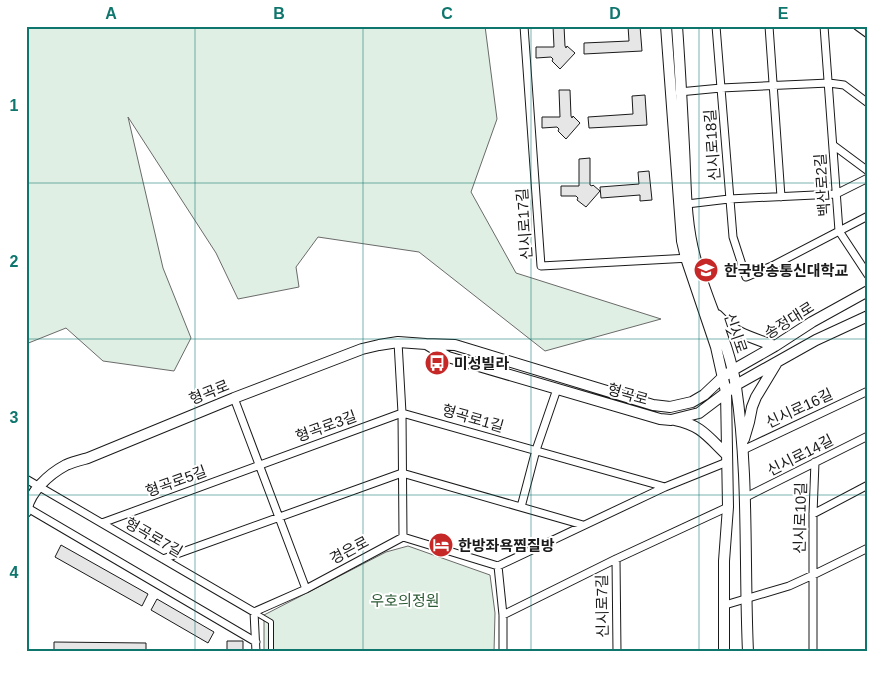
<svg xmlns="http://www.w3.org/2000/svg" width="894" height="678" viewBox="0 0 894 678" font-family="Arial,'Noto Sans KR',sans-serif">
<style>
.green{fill:#e0efe3;stroke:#6a6a6a}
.building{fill:#e6e6e6;stroke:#1a1a1a}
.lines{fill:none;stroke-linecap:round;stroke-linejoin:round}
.lane-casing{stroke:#1a1a1a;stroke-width:6}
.street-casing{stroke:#1a1a1a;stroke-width:9}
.secondary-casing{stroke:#1a1a1a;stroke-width:12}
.lane{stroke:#fff;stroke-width:4}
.street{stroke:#fff;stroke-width:7}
.secondary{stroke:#fff;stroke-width:10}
.grid{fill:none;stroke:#0f766e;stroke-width:1;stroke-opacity:0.55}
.labels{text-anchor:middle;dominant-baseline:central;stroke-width:4;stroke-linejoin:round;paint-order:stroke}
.street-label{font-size:15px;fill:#1a1a1a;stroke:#fff}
.poi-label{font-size:15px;font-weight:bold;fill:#1a1a1a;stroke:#fff;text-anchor:start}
.park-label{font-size:15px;fill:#2b5a34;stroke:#fff}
.neatline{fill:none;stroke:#0f766e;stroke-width:2}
.grid-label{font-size:16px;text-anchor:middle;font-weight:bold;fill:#0f766e}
</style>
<rect width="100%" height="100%" fill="#fff"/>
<path class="green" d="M26,26H485L497,119L471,192L516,273L661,319L545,351L419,252L318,237L296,267L299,287L238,299L216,253L128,117L163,268L191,338L174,371L103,361L66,328L26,344Z
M408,546L490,575L495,613L494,652H264V615L386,552Z"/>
<path class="building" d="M553,26H564L565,46L566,48L567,46L575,53L560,69L552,61L553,59L551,57L536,58V47H554Z
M628,26H640L642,51L584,54V43L629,41Z
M559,90H570L571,116L572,118L573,116L580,123L566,139L558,131L559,129L557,127L542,128V117H560Z
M645,95L647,125L589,128L588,117L633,114L632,96Z
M590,158V185L592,186L593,185L600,191L586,207L577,200L578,198L576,196H561V186H579V159Z
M649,171L652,200L640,201V195L601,198L600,187L639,184L638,172Z
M61,545L148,594L142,606L55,557Z
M157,599L214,632L208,643L151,610Z
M227,641H243V652H227Z
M54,642L146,643V652H54Z"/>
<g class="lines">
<defs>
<path id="lane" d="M254,612L271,622V652"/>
<path id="street" d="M524,26L541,266L690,258
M716,26L733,237L746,277L772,266L868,216
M769,26L781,197
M824,26L839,231L868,275
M857,26L868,34
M679,92L721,88L829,83L844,85L868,103
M833,145L868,171
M687,204L729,199L836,194L868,178
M398,342L402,413L403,537
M234,398L306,589
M743,450L868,391
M26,479L254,612
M744,498L868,436
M26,507L256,642
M521,507L536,450L557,389
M813,514L868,485
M102,523L402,413L665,487
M163,559L402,473L583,525
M616,559L617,652
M498,566L665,487L727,462
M725,605L789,586L813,575L868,548
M254,612L306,589L403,537L498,566L503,615V652
M254,612L256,652
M503,615L616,559L728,507
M813,652V514L815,462"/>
<path id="secondary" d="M666,26L682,241L686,258L716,347L726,392L728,507L724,561V652
M677,26C680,67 682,107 684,147C686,184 685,221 695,257C706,301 729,341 736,387C749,474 744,563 748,652
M717,315C735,334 751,337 775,346
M428,345L448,357L660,419L671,420L699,413L736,385L816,340L868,316
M675,420C701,425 708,437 727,455
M744,439L749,422L752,407L756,397L776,364
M26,512C29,492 49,474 66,465C73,462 81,460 88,458L234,398L362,349L379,345L398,342L426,344L455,345L653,405L670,407L692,402L704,395L723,377L733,370L775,346L812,322L868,291"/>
</defs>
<use href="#lane" class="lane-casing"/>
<use href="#street" class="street-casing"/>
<use href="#secondary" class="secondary-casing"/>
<use href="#lane" class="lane"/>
<use href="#street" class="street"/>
<use href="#secondary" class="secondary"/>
</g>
<path class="grid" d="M195,26V652M363,26V652M531,26V652M699,26V652M26,183H868M26,339H868M26,495H868"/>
<defs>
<symbol id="university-disc" viewBox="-11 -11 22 22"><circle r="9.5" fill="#c62828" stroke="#fff"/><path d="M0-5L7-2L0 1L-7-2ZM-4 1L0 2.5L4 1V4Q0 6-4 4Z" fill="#fff"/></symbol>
<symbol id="bus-disc" viewBox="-11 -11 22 22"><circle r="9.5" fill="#c62828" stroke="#fff"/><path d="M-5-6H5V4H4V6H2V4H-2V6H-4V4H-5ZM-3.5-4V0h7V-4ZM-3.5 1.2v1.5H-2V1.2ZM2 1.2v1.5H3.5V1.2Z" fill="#fff"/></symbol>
<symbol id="hotel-disc" viewBox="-11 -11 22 22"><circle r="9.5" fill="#c62828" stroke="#fff"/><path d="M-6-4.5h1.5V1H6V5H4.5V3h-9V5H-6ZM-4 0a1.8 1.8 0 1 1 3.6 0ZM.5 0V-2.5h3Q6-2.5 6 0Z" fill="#fff"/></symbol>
</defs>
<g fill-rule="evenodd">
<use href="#university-disc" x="692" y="256" width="28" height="28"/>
<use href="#bus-disc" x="423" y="349" width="28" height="28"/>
<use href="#hotel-disc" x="427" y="531" width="28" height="28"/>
</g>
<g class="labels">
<g class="street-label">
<text transform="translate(712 145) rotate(-94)">신시로18길</text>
<text transform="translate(822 185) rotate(-94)">백산로2길</text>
<text transform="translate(524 224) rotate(-94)">신시로17길</text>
<text transform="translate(789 320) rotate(-32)">송정대로</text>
<text transform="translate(736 333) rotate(71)">신시로</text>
<text transform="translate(209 392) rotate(-22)">형곡로</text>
<text transform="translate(628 394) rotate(16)">형곡로</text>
<text transform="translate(799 408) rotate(-25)">신시로16길</text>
<text transform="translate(473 418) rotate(16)">형곡로1길</text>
<text transform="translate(326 426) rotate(-20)">형곡로3길</text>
<text transform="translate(800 455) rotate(-27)">신시로14길</text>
<text transform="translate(176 481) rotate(-20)">형곡로5길</text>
<text transform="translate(800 518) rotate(-89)">신시로10길</text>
<text transform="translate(154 537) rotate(30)">형곡로7길</text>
<text transform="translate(349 550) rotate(-28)">경은로</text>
<text transform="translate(602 606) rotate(-91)">신시로7길</text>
</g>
<g class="poi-label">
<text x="724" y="270">한국방송통신대학교</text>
<text x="454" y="363">미성빌라</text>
<text x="458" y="545">한방좌욕찜질방</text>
</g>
<g class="park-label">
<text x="405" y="600">우호의정원</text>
</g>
</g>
<rect width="894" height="678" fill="none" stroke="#ffffff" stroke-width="55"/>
<rect x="28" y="28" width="838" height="622" class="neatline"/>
<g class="grid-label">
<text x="111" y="19">A</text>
<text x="279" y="19">B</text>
<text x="447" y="19">C</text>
<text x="615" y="19">D</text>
<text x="783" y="19">E</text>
<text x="14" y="111">1</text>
<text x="14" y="267">2</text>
<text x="14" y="423">3</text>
<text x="14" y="578">4</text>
</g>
</svg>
